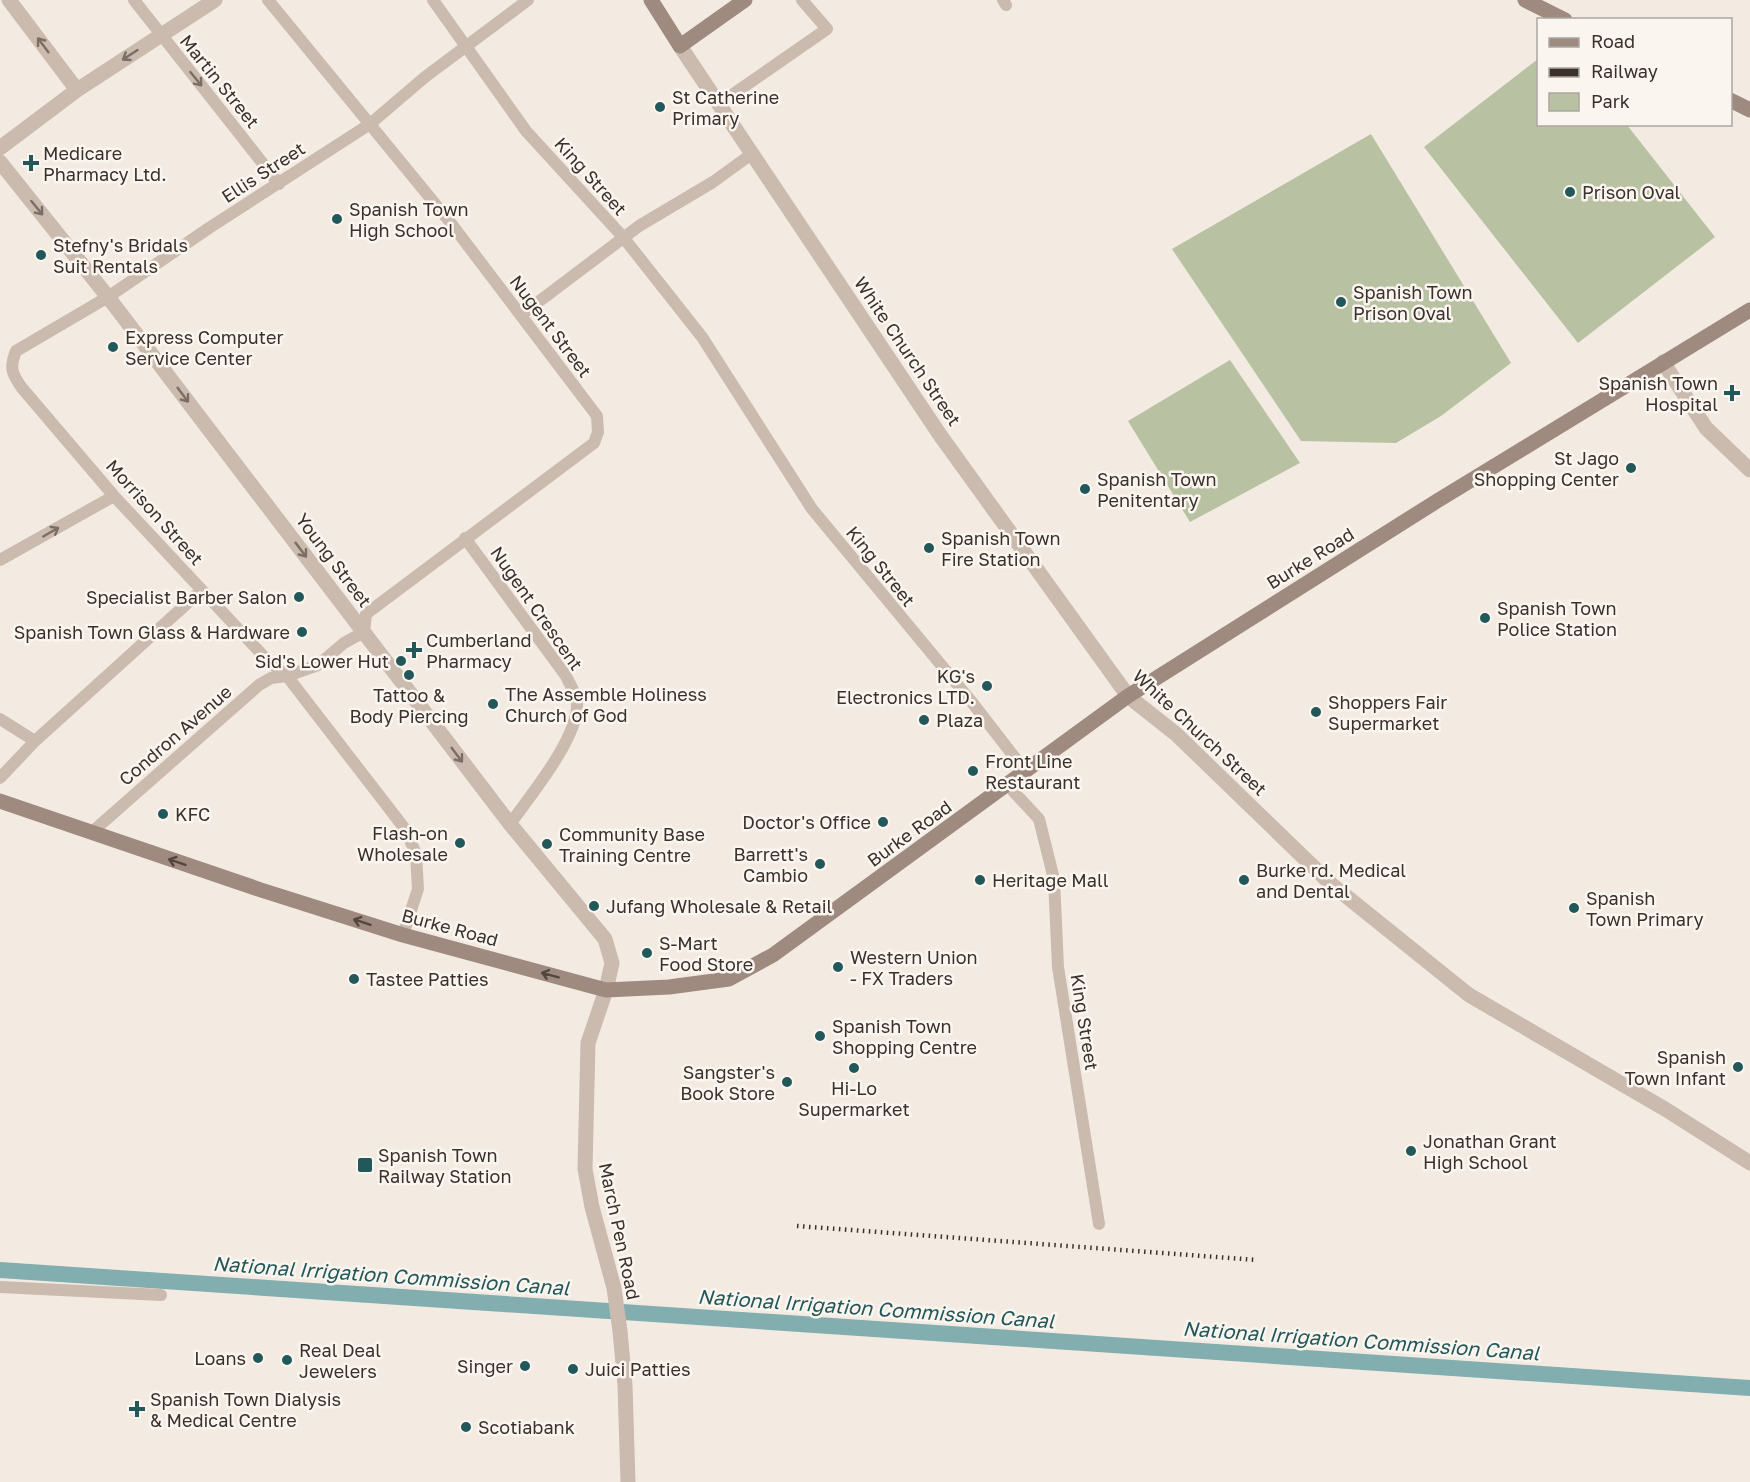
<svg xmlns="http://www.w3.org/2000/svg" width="1750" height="1482" viewBox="0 0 1750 1482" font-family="'Golos Text',sans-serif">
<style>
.green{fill:#b8c2a2}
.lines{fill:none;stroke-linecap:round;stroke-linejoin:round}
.canal{stroke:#82aeaf;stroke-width:16}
.minor{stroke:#cbbaae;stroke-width:12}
.tertiary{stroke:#cbbaae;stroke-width:15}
.secondary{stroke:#9f8a7f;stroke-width:15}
.rail{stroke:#3a302c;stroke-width:4.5;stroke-dasharray:1.5 4.5;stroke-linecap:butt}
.oneway{stroke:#7b6e66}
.oneway2{stroke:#534641}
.poi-dot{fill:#23585a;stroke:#faf5ef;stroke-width:2}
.labels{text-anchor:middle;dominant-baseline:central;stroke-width:5;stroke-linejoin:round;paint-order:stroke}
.street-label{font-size:18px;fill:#3a302c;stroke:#faf5ef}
.poi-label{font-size:18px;fill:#3a302c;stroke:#faf5ef;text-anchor:start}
.water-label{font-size:20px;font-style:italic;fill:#23585a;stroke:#faf5ef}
</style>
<rect width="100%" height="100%" fill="#f3ebe2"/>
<path class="green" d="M1538,59V124L1627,125L1715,237L1578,343L1424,147Z
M1371,134L1511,363L1441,416L1396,443L1301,441L1172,249Z
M1230,360L1300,463L1190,522L1128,421Z"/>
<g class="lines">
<path class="canal" d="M0,1270L1750,1388"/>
<path class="minor" d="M134,0L279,184
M433,0L526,131L623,237L702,337L812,509L971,701L1026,772L1013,791L1039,819L1054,879L1058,967L1099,1224
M1003,0L1006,5
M719,104L827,29L802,0
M521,315L639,226L713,182L753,153
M465,538L566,676C569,683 576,693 577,702C580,736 530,796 510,824
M0,560L114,496
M0,719L35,741
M0,778L35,741L202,590
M92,832L259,685L271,678L287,676L318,665L344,643L364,632L366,614L594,443L598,432L597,416L450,222L268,0
M403,935L418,889L416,854L405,829L287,676L269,662L114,496L22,388C12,374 9,368 16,351L108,297L209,228L370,124L425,77L528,0
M0,1287L161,1295"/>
<path class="tertiary" d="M9,0L77,90
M680,46L940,435L1128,696L1176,734L1331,884L1469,995L1665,1109L1750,1163
M0,148L77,90L215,0
M0,162L108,297L510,824L605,939L612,963L606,990L588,1043L585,1169L592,1207L614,1288L620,1331L625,1385L628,1482
M1663,362L1706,428L1750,470"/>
<path class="secondary" d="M651,0L680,46L745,0
M1525,0L1565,20
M1730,100L1750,110
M0,801L261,890L403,935L606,990L669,987L729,979L773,955L1128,696L1437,501L1750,310"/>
<path class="rail" d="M797,1226L1257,1260"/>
</g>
<defs><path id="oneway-shaft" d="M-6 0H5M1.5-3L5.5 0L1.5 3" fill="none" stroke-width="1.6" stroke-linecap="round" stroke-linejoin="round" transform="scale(1.5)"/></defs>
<g class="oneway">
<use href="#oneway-shaft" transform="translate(43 45) rotate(-127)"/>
<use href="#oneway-shaft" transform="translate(130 55) rotate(147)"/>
<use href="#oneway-shaft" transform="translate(196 79) rotate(51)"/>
<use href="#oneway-shaft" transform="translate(37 208) rotate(51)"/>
<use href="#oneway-shaft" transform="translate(183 395) rotate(53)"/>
<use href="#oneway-shaft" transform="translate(51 532) rotate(-30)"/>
<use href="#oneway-shaft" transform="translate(301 550) rotate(53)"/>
<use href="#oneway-shaft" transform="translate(457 755) rotate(53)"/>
</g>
<g class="oneway2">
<use href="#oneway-shaft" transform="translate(177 862) rotate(-161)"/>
<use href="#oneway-shaft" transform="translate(362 922) rotate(-162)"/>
<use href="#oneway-shaft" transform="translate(550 975) rotate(-165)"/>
</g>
<g class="poi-dot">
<circle cx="660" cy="107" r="6"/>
<path d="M28 154h6v6h6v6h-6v6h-6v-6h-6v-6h6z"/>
<circle cx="1570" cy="192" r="6"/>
<circle cx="337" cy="219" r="6"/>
<circle cx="41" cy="255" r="6"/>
<circle cx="1341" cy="302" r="6"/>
<circle cx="113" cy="347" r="6"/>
<path d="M1729 384h6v6h6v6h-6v6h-6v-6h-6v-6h6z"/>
<circle cx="1631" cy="468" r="6"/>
<circle cx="1085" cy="489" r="6"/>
<circle cx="929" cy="548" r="6"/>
<circle cx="299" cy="597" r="6"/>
<circle cx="1485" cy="618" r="6"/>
<circle cx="302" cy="632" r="6"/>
<path d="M411 641h6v6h6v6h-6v6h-6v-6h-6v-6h6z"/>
<circle cx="401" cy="661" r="6"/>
<circle cx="409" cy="675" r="6"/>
<circle cx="987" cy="686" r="6"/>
<circle cx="493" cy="704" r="6"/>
<circle cx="1316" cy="712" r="6"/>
<circle cx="924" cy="720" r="6"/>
<circle cx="973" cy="771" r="6"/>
<circle cx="163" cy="814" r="6"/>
<circle cx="883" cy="822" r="6"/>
<circle cx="460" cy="843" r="6"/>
<circle cx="547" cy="844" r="6"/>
<circle cx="820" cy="864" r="6"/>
<circle cx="980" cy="880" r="6"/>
<circle cx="1244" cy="880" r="6"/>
<circle cx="594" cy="906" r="6"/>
<circle cx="1574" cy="908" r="6"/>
<circle cx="647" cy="953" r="6"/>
<circle cx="838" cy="967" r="6"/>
<circle cx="354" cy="979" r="6"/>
<circle cx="820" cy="1036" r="6"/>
<circle cx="1738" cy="1067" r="6"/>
<circle cx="854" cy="1068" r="6"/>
<circle cx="787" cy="1082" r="6"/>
<circle cx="1411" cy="1151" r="6"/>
<rect x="357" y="1157" width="16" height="16" rx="3"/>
<circle cx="258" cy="1358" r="6"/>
<circle cx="287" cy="1360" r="6"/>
<circle cx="525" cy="1366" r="6"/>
<circle cx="573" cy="1369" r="6"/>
<path d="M134 1400h6v6h6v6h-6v6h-6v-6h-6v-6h6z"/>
<circle cx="466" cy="1427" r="6"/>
</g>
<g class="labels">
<g class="street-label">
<text transform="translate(220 81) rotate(51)">Martin Street</text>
<text transform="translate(263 172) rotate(-33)">Ellis Street</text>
<text transform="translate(591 176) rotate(48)">King Street</text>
<text transform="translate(551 326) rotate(53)">Nugent Street</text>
<text transform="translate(908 351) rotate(56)">White Church Street</text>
<text transform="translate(155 512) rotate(48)">Morrison Street</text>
<text transform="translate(1310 558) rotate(-32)">Burke Road</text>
<text transform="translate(334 560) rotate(53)">Young Street</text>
<text transform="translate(881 566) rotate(51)">King Street</text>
<text transform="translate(537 608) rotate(55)">Nugent Crescent</text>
<text transform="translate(1200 732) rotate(43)">White Church Street</text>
<text transform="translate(175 735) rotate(-41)">Condron Avenue</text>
<text transform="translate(909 833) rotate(-36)">Burke Road</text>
<text transform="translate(450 927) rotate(15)">Burke Road</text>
<text transform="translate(1085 1022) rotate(81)">King Street</text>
<text transform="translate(620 1231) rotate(78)">March Pen Road</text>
</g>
<g class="poi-label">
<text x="672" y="97">St Catherine<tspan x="672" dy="21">Primary</tspan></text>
<text x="43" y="153">Medicare<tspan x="43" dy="21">Pharmacy Ltd.</tspan></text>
<text x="1582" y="192">Prison Oval</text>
<text x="349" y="209">Spanish Town<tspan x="349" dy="21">High School</tspan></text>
<text x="53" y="245">Stefny's Bridals<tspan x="53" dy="21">Suit Rentals</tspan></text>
<text x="1353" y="292">Spanish Town<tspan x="1353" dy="21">Prison Oval</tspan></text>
<text x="125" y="337">Express Computer<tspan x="125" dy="21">Service Center</tspan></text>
<text x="1718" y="383" text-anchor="end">Spanish Town<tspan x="1718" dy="21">Hospital</tspan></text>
<text x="1619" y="458" text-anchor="end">St Jago<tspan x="1619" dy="21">Shopping Center</tspan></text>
<text x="1097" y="479">Spanish Town<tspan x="1097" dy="21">Penitentary</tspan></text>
<text x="941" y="538">Spanish Town<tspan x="941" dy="21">Fire Station</tspan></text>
<text x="287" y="597" text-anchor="end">Specialist Barber Salon</text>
<text x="1497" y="608">Spanish Town<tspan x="1497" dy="21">Police Station</tspan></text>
<text x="290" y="632" text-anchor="end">Spanish Town Glass &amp; Hardware</text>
<text x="426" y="640">Cumberland<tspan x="426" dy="21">Pharmacy</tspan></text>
<text x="389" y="661" text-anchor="end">Sid's Lower Hut</text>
<text x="975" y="676" text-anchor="end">KG's<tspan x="975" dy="21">Electronics LTD.</tspan></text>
<text x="505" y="694">The Assemble Holiness<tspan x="505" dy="21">Church of God</tspan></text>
<text x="409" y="695" text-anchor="middle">Tattoo &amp;<tspan x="409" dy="21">Body Piercing</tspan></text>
<text x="1328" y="702">Shoppers Fair<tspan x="1328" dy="21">Supermarket</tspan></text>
<text x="936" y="720">Plaza</text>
<text x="985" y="761">Front Line<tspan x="985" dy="21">Restaurant</tspan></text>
<text x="175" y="814">KFC</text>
<text x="871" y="822" text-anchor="end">Doctor's Office</text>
<text x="448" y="833" text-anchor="end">Flash-on<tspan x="448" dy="21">Wholesale</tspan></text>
<text x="559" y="834">Community Base<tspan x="559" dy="21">Training Centre</tspan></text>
<text x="808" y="854" text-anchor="end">Barrett's<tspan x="808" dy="21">Cambio</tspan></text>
<text x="1256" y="870">Burke rd. Medical<tspan x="1256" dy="21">and Dental</tspan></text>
<text x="992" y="880">Heritage Mall</text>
<text x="1586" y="898">Spanish<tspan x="1586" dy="21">Town Primary</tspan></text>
<text x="606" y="906">Jufang Wholesale &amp; Retail</text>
<text x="659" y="943">S-Mart<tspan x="659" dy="21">Food Store</tspan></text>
<text x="850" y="957">Western Union<tspan x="850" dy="21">- FX Traders</tspan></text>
<text x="366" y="979">Tastee Patties</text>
<text x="832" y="1026">Spanish Town<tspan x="832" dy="21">Shopping Centre</tspan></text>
<text x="1726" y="1057" text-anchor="end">Spanish<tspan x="1726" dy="21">Town Infant</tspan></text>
<text x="775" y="1072" text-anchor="end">Sangster's<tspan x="775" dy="21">Book Store</tspan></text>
<text x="854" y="1088" text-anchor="middle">Hi-Lo<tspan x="854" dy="21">Supermarket</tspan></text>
<text x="1423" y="1141">Jonathan Grant<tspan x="1423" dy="21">High School</tspan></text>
<text x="378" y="1155">Spanish Town<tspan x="378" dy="21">Railway Station</tspan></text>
<text x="299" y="1350">Real Deal<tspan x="299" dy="21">Jewelers</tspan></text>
<text x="246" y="1358" text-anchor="end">Loans</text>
<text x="513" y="1366" text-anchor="end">Singer</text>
<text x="585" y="1369">Juici Patties</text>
<text x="150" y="1399">Spanish Town Dialysis<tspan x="150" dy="21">&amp; Medical Centre</tspan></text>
<text x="478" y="1427">Scotiabank</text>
</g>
<g class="water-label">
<text transform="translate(391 1275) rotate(4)">National Irrigation Commission Canal</text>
<text transform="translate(876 1308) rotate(4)">National Irrigation Commission Canal</text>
<text transform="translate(1361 1340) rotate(4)">National Irrigation Commission Canal</text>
</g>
</g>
<rect x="1537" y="18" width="195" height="108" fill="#faf5ef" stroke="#ada6a1" stroke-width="1.5"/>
<rect x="1549" y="38" width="30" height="9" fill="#9f8a7f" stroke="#ada6a1" stroke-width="1.5"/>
<text x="1591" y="48" font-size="18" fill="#3a302c">Road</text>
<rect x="1549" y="68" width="30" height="9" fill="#3a302c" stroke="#ada6a1" stroke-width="1.5"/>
<text x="1591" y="78" font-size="18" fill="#3a302c">Railway</text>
<rect x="1549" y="93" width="30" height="18" fill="#b8c2a2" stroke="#ada6a1" stroke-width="1.5"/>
<text x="1591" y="108" font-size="18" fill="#3a302c">Park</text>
</svg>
